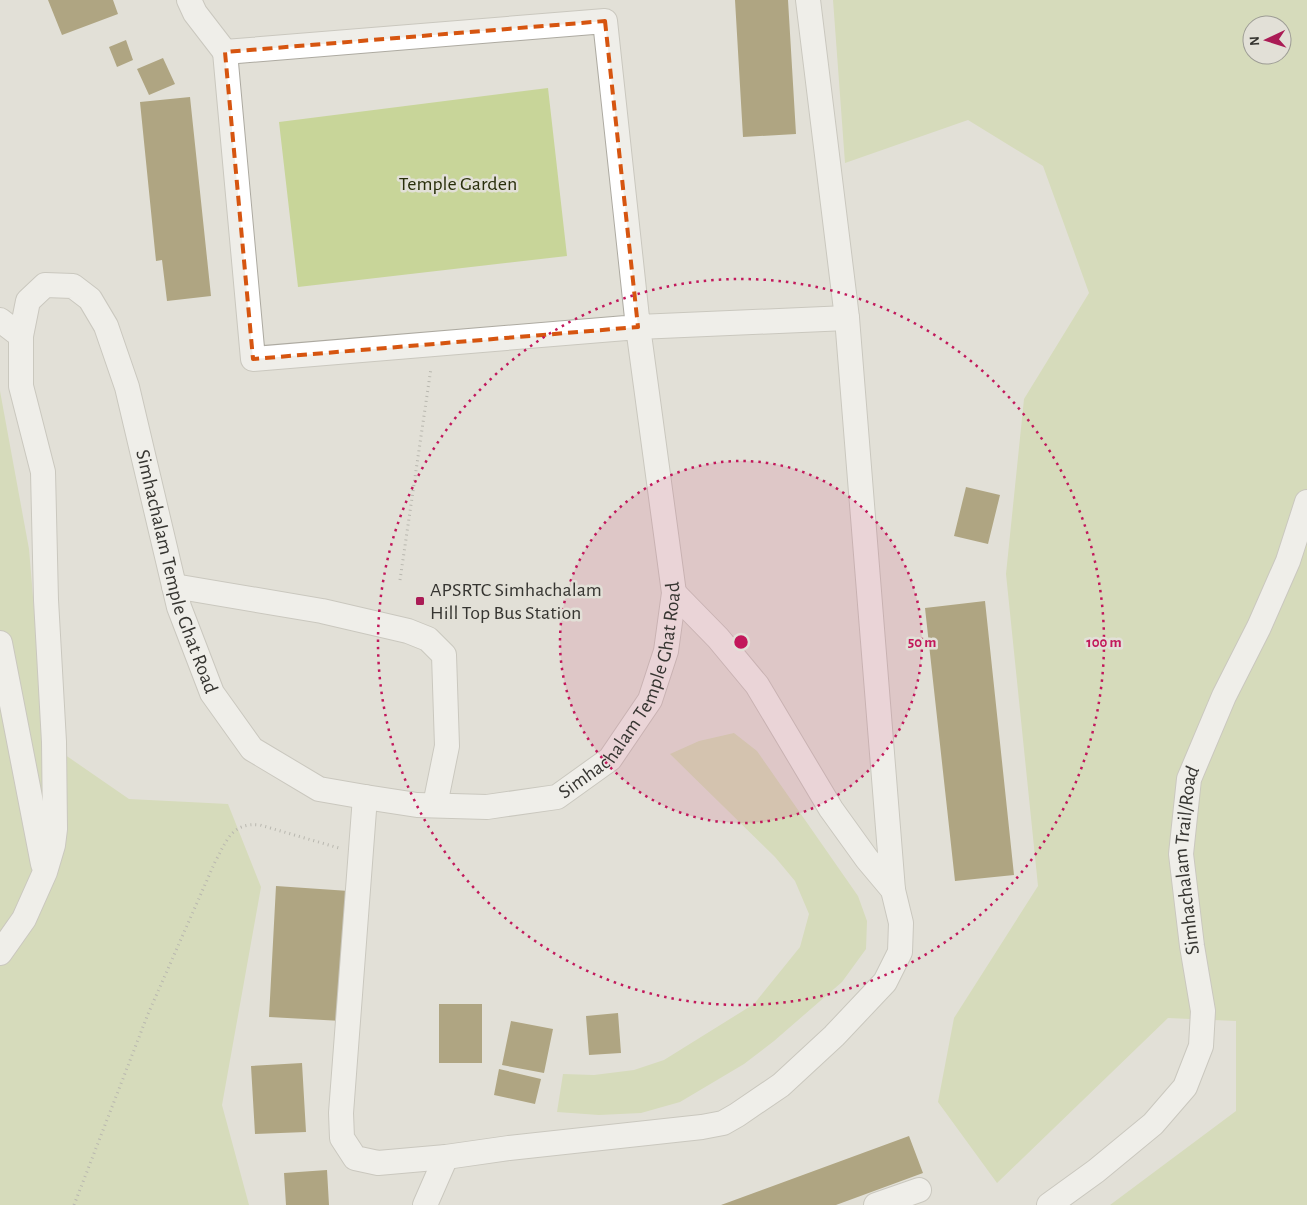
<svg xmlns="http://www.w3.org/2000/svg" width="1307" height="1205" viewBox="0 0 1307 1205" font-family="'Alegreya Sans',sans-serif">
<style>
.green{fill:#c8d599;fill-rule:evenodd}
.building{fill:#725e1b}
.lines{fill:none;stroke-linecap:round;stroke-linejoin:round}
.minor-casing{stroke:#adaaa1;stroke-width:26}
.path{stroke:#87867f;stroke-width:3;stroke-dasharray:1 4;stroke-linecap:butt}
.minor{stroke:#fff;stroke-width:24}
.marked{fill:none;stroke:#d65510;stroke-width:4;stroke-dasharray:10 6;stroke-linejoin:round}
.ring{fill:none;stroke:#c2185b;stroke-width:2.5;stroke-dasharray:2.5 5}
.poi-dot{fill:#aa1b55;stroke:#e2e0d7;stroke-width:2}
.labels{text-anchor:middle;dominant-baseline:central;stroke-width:5;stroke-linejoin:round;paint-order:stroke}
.park-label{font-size:20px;fill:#292f0b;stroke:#e2e0d7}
.street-label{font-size:20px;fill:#363531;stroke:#e2e0d7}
.poi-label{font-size:20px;fill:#363531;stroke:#e2e0d7;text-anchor:start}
.centre{fill:#c2185b;stroke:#e2e0d7;stroke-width:2.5}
.ring-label{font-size:15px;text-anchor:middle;font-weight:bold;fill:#c2185b;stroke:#e2e0d7;stroke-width:5;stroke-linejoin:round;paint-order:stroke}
</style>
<rect width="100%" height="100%" fill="#e2e0d7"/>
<path class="green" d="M833,0H1307V1205H1110L1236,1111V1021L1168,1018L997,1183L938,1102L954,1018L1038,886L1006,574L1024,399L1089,293L1043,166L968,120L845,163ZM1252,25H1282V55H1252Z
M548,88L567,256L298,287L279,122Z
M0,391L29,549L45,741L129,799L228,804L261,887L222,1105L249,1205H0Z
M734,733L757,751L858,896L867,921L866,949L842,982L774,1041L744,1064L680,1102L641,1113L599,1115L557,1112L563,1074L594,1075L634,1070L664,1060L754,1004L800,947L809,914L795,881L775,857L670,754L699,741Z"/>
<path class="building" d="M48,0H113L118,14L62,35Z
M735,0H788L796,134L743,137Z
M126,40L133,60L117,67L109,47Z
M163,58L175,84L149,95L137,69Z
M190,97L211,296L167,301L162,260L156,261L140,102Z
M966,487L1000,495L988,544L954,536Z
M985,601L1014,875L955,881L925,608Z
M276,886L349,891L342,1021L269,1017Z
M439,1004H482V1063H439Z
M618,1013L621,1053L589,1055L586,1016Z
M511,1021L553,1029L544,1073L502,1065Z
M302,1063L306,1132L255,1134L251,1066Z
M499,1069L541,1079L535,1104L494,1095Z
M909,1136L923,1173L836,1205H721Z
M327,1170L329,1205H286L284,1173Z"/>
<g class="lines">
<defs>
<g id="minor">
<path d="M189,0L195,13L225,52"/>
<path d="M808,0L847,318L893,890"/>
<path d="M0,320L21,336"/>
<path d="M174,586L322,611L408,631L428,639L444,655L447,746L435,805"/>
<path d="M0,643L43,864"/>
<path d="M365,797L341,1113L342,1138L355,1158L378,1163L446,1157L509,1148L702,1127L723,1123L737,1115L781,1085L834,1036L885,982L900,952L901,923L893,890L867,859L831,809L757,685L718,638L674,593"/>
<path id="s1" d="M0,953L24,919L45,872L53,845L55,829L54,742L46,600L43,472L21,386V336L28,301L45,285L73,286L90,299L106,326L127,387L179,607L212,693L252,749L319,789L365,797L417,805L487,807L557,797L610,759L650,700L666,651L674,593L638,327L605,21L225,52L253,359L638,327L847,318"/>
<path d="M425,1205L446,1157"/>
<path d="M876,1205L919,1190"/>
<path id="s2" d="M1049,1205L1096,1171L1153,1124L1185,1087L1201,1046L1203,1011L1192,946L1181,854L1189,779L1224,696L1259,627L1288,561L1307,502"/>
</g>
</defs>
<use href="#minor" class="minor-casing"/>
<path class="path" d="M400,580L431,368
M74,1205L148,1014L215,862C227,840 232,822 260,825L339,848"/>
<use href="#minor" class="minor"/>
</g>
<path d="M0 0H1307V1205H0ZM605,21L638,327L253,359L225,52Z" fill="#e2e0d7" fill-opacity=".55" fill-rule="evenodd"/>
<path class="marked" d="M605,21L638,327L253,359L225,52Z"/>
<circle cx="741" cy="642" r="181" fill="#c2185b" fill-opacity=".12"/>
<g class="ring">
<circle cx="741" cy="642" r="181"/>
<circle cx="741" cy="642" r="363"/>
</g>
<rect class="poi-dot" x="415" y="596" width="10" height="10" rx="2.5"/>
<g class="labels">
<g class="park-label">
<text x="458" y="184">Temple Garden</text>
</g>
<g class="street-label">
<text stroke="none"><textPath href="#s1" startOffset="1029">Simhachalam Temple Ghat Road</textPath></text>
<text stroke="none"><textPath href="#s1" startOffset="1674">Simhachalam Temple Ghat Road</textPath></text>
<text stroke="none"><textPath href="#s2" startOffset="412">Simhachalam Trail/Road</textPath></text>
</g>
<g class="poi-label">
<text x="430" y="590">APSRTC Simhachalam<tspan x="430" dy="23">Hill Top Bus Station</tspan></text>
</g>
</g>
<circle cx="741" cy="642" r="8" class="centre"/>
<g class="ring-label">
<text x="922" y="647">50 m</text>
<text x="1104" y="647">100 m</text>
</g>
<g transform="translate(1267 40) rotate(266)"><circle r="24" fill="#e2e0d7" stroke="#9d9c95"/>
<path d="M0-4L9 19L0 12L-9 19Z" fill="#aa1b55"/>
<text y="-8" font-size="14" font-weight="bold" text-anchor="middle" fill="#363531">N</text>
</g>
</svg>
